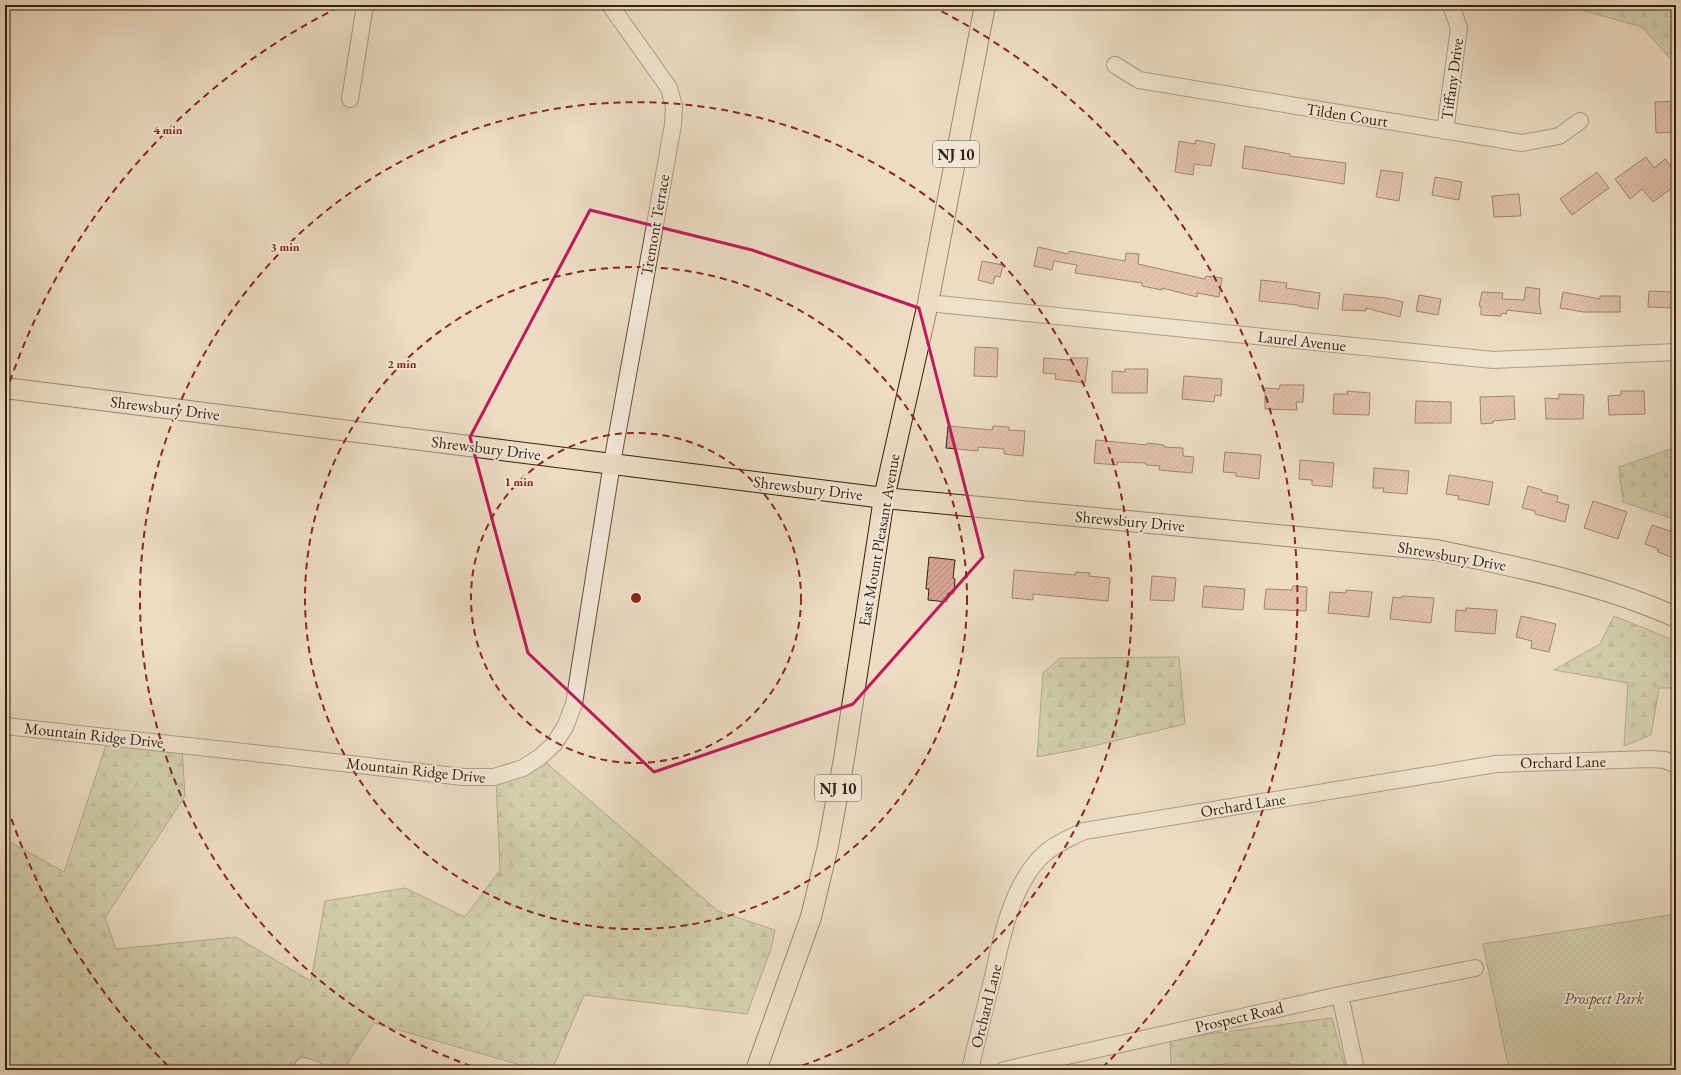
<svg xmlns="http://www.w3.org/2000/svg" width="1681" height="1075" viewBox="0 0 1681 1075" font-family="'EB Garamond',serif">
<style>
.forest{fill:url(#forest-firs);stroke:#766e51}
.park{fill:url(#park-dots);stroke:#766e51}
.building{fill:url(#building-hatch);stroke:#371d0d}
.lines{fill:none;stroke-linecap:round;stroke-linejoin:round}
.minor-casing{stroke:#644d3a;stroke-width:18}
.major-casing{stroke:#371d0d;stroke-width:22}
.minor{stroke:#f2e8d8;stroke-width:16}
.major{stroke:#ebdcc3;stroke-width:20}
.marked{fill:none;stroke:#c2185b;stroke-width:3;stroke-linejoin:round}
.ring{fill:none;stroke:#8f2418;stroke-width:2;stroke-dasharray:7 5}
.labels{text-anchor:middle;dominant-baseline:central;stroke-width:4;stroke-linejoin:round;paint-order:stroke}
.shield{fill:#f2e8d8;stroke:#6f5a4a;stroke-width:1}
.shield-label{font-size:15px;font-weight:bold;fill:#371d0d}
.street-label{font-size:16px;fill:#371d0d;stroke:#f2e8d8}
.park-label{font-size:16px;font-style:italic;fill:#5d4e36;stroke:#f2e8d8}
.centre{fill:#8f2418;stroke:#f2e8d8;stroke-width:2}
.ring-label{font-size:12px;text-anchor:middle;font-weight:bold;fill:#8f2418;stroke:#f2e8d8;stroke-width:4;stroke-linejoin:round;paint-order:stroke}
</style>
<defs>
<pattern id="forest-firs" width="22" height="20" patternUnits="userSpaceOnUse"><rect width="22" height="20" fill="#b6c095"/><path d="M5 1l3.5 6h-7zM16 11l3.5 6h-7z" fill="#959b78"/></pattern>
<pattern id="park-dots" width="8" height="8" patternUnits="userSpaceOnUse"><rect width="8" height="8" fill="#b6c095"/><path d="M2 2h.1M6 6h.1" fill="none" stroke="#959b78" stroke-width="1.8" stroke-linecap="round"/></pattern>
<pattern id="building-hatch" width="6" height="6" patternUnits="userSpaceOnUse"><rect width="6" height="6" fill="#d9a396"/><path d="M-1 1l2-2M0 6l6-6M5 7l2-2" fill="none" stroke="#b18479"/></pattern>
</defs>
<rect width="100%" height="100%" fill="#ebdcc3"/>
<filter id="stains"><feTurbulence type="fractalNoise" baseFrequency=".005" numOctaves="4"/><feColorMatrix values="0 0 0 0 .2 0 0 0 0 .09 0 0 0 0 .02 0 0 0 .5 -.17"/></filter>
<radialGradient id="worn" r=".72"><stop offset=".6" stop-color="#630" stop-opacity="0"/><stop offset="1" stop-color="#630" stop-opacity=".3"/></radialGradient>
<path class="forest" d="M1564,5H1676V65L1642,27Z
M1676,447V520L1623,502L1619,467Z
M1614,616L1676,641V688H1659L1651,735L1624,746L1628,683L1554,670L1600,644Z
M1179,657L1185,724L1085,748L1037,757L1043,673L1060,658Z
M108,739L182,748L185,796L105,918L116,949L236,937L311,981L325,901L405,888L465,917L500,870L496,781L543,760L718,911L775,930L771,949L747,1014L584,995L552,1070H538L374,1023L343,1070L164,1064L161,1070H5V839L64,872Z
M1332,1018L1346,1070H1288L1290,1063H1228L1202,1070H1171L1170,1039Z"/>
<path class="park" d="M1676,914V1070H1509L1483,944Z"/>
<path class="building" d="M1676,101V132L1656,133L1655,102Z
M1196,140L1215,144L1211,166L1194,164L1193,175L1175,172L1179,141L1195,144Z
M1245,146L1290,154V156L1346,163L1344,184L1242,168Z
M1646,157L1654,168L1665,159L1676,173V185L1653,202L1642,189L1630,199L1615,179Z
M1381,170L1403,173L1399,201L1376,197Z
M1597,172L1609,188L1572,215L1560,199Z
M1435,177L1462,182L1459,200L1432,195Z
M1519,194L1521,216L1494,217L1492,196Z
M1038,247L1068,254L1069,251L1125,261L1126,253L1139,254L1138,264L1205,279L1206,276L1222,278L1219,297L1197,293V297L1162,288V290L1142,286V283L1075,273L1077,265L1054,261L1052,270L1034,266Z
M982,261L1003,265L1000,277L995,276L993,284L978,280Z
M1261,280L1287,283L1286,288L1320,293L1318,309L1298,306V305L1259,301Z
M1526,287L1540,289L1539,301L1541,314L1507,310L1506,314L1502,313L1501,316L1481,315V306H1479L1482,292L1503,293L1502,299L1524,300Z
M1649,291L1674,292V308L1648,307Z
M1563,292L1600,299V296H1620V312H1583L1560,308Z
M1344,294L1386,298L1403,302L1400,317L1366,308V311L1342,310Z
M1419,295L1441,299L1438,315L1416,311Z
M975,347L998,348L997,377L974,376Z
M1044,358L1070,360V358H1088L1085,383L1055,379L1056,374L1043,373Z
M1125,369H1148L1147,393H1112V371L1125,372Z
M1184,376L1222,379L1221,396L1215,395L1214,402L1182,399Z
M1280,385H1304L1303,402H1296L1297,410L1265,409V388L1279,389Z
M1347,391L1370,393L1369,415L1333,414L1334,394H1348Z
M1621,391H1644L1645,414L1609,415L1608,396L1621,395Z
M1559,394L1584,395L1583,419H1546L1545,398L1559,399Z
M1514,396L1515,419L1493,421V423L1481,424L1480,397Z
M1416,401L1451,402V423H1415Z
M948,426L992,430L993,426L1009,427V430L1025,431L1023,456L1004,454V449L978,447V451L946,448Z
M1096,440L1147,445V443L1164,445V447L1183,448V456L1194,457L1192,473L1159,470L1160,466L1146,465V463L1118,462L1117,465L1094,463Z
M1225,452L1261,455L1259,479L1236,476V473L1223,472Z
M1300,460L1334,463L1332,487L1312,485V480L1299,479Z
M1374,468L1409,471L1407,494L1383,492L1384,488H1373Z
M1449,475L1493,482L1489,505L1458,499L1459,496L1446,494Z
M1528,486L1542,490V492L1558,496L1557,502L1569,505L1565,522L1535,514V511L1522,508Z
M1593,501L1627,512L1618,539L1584,528Z
M1652,525L1676,533V559L1658,552V549L1645,544Z
M929,557L955,560L953,578L955,579L954,594L948,593L947,602L928,600L929,589H926Z
M1014,570L1075,575L1076,572L1090,573L1089,576L1110,578L1108,601L1033,594V600L1012,598Z
M1152,576L1176,578L1174,601L1150,600Z
M1204,586L1245,589L1243,610L1202,607Z
M1293,586L1307,587L1306,611L1264,609L1266,589L1292,590Z
M1346,590L1372,592L1369,617L1328,613L1330,592L1346,593Z
M1402,596L1434,598L1431,623L1390,619L1393,597L1402,598Z
M1466,608L1497,610L1495,634L1455,631L1456,610L1466,611Z
M1521,616L1556,624L1549,652L1531,648L1532,641L1516,637Z"/>
<g class="lines">
<defs>
<path id="minor" d="M1115,65L1139,80L1522,143L1559,136L1580,121
M350,99L365,5
M1445,131L1459,28L1451,5
M928,303L1493,360L1676,352
M5,726L290,757L463,777H494L523,768L540,757L554,744L565,727L574,704L612,463L673,125L674,106L669,88L610,5
M1340,995L1356,1070
M301,1070L303,1066L316,1070
M970,1070C977,1040 984,1011 992,981C1001,940 1011,886 1042,856C1054,844 1070,838 1084,831L1496,764L1651,759L1665,760L1676,765
M1004,1070L1340,995L1475,968"/>
<path id="major" d="M5,388L884,498L1436,550C1516,567 1600,583 1676,617
M756,1070L811,917L828,846L844,759L884,498L928,303L985,5"/>
</defs>
<use href="#minor" class="minor-casing"/>
<use href="#major" class="major-casing"/>
<use href="#minor" class="minor"/>
<use href="#major" class="major"/>
</g>
<path d="M0 0H1681V1075H0ZM590,210L752,250L919,308L983,557L853,704L654,772L528,653L470,437Z" fill="#ebdcc3" fill-opacity=".55" fill-rule="evenodd"/>
<path class="marked" d="M590,210L752,250L919,308L983,557L853,704L654,772L528,653L470,437Z"/>
<g class="ring">
<circle cx="636" cy="598" r="165"/>
<circle cx="636" cy="598" r="331"/>
<path d="M483 1070A496 496 0 1 1 789 1070"/>
<path d="M168 1066A662 662 0 0 1 6 803M6 393A662 662 0 0 1 341 6M931 6A662 662 0 0 1 1104 1066"/>
</g>
<g class="labels">
<g class="shield">
<rect x="933" y="141" width="46" height="26" rx="3"/>
<rect x="815" y="775" width="46" height="26" rx="3"/>
</g>
<g class="shield-label">
<text x="956" y="154">NJ 10</text>
<text x="838" y="788">NJ 10</text>
</g>
<g class="street-label">
<text transform="translate(1452 79) rotate(-82)">Tiffany Drive</text>
<text transform="translate(1347 115) rotate(9)">Tilden Court</text>
<text transform="translate(655 225) rotate(-80)">Tremont Terrace</text>
<text transform="translate(1302 341) rotate(6)">Laurel Avenue</text>
<text transform="translate(165 408) rotate(7)">Shrewsbury Drive</text>
<text transform="translate(486 448) rotate(7)">Shrewsbury Drive</text>
<text transform="translate(808 488) rotate(7)">Shrewsbury Drive</text>
<text transform="translate(1130 521) rotate(5)">Shrewsbury Drive</text>
<text transform="translate(879 540) rotate(-80)">East Mount Pleasant Avenue</text>
<text transform="translate(1452 556) rotate(10)">Shrewsbury Drive</text>
<text transform="translate(94 735) rotate(6)">Mountain Ridge Drive</text>
<text transform="translate(1563 762) rotate(-1)">Orchard Lane</text>
<text transform="translate(416 770) rotate(6)">Mountain Ridge Drive</text>
<text transform="translate(1243 805) rotate(-9)">Orchard Lane</text>
<text transform="translate(986 1006) rotate(-76)">Orchard Lane</text>
<text transform="translate(1239 1017) rotate(-13)">Prospect Road</text>
</g>
<g class="park-label">
<text x="1604" y="998">Prospect Park</text>
</g>
</g>
<circle cx="636" cy="598" r="6" class="centre"/>
<g class="ring-label">
<text x="168" y="134">4 min</text>
<text x="285" y="251">3 min</text>
<text x="402" y="368">2 min</text>
<text x="519" y="486">1 min</text>
</g>
<rect width="1681" height="1075" fill="none" stroke="#ebdcc3" stroke-width="20"/>
<rect x="6" y="6" width="1669" height="1063" fill="none" stroke="#371d0d" stroke-width="2"/>
<rect x="10" y="10" width="1661" height="1055" fill="none" stroke="#371d0d"/>
<rect width="100%" height="100%" filter="url(#stains)"/>
<rect width="100%" height="100%" fill="url(#worn)"/>
</svg>
